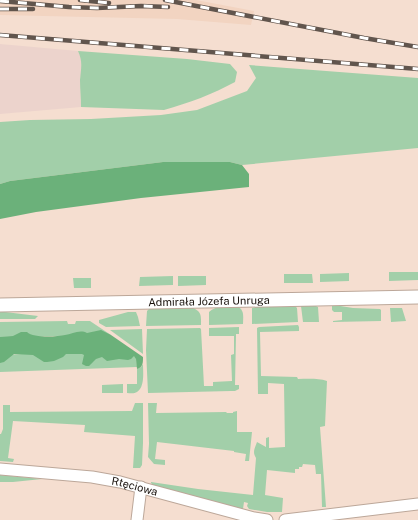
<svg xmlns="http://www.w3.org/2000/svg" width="418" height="520" viewBox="0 0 418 520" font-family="'Public Sans',sans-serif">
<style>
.built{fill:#f2d4c1}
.industrial{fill:#ecd3cc}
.green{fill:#a2cfa9}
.forest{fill:#6bb17a}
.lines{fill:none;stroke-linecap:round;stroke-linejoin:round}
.minor-casing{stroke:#bca799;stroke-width:13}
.tertiary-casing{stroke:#bca799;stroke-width:15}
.minor{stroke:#fff;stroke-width:11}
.tertiary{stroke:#fff;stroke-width:13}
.rail-casing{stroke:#61554d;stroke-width:4.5}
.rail{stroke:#fff;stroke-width:3;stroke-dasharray:9;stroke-linecap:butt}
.labels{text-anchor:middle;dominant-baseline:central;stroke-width:4;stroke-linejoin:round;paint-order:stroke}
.street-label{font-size:11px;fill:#18110c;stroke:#fff}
</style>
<rect width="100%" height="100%" fill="#f5ded0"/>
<path class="built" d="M0,0H196L254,11L251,25L177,19L0,15Z"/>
<path class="industrial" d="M0,44L78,51L81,58L82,68L80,81L81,107L0,114Z"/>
<path class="green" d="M78,51L187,59L230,64L237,72L235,82C213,94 189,103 164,110L81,107C81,98 80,89 80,80C81,68 83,62 78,51Z
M249,65L418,78V148L242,165L230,162H163L10,181L0,184V122L30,120L91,119L161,115L197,110L247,91L256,78Z
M389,272H418V280L389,281Z
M349,273V281L320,282V274Z
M284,274H312L313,283H284Z
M173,276V285L139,286L140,277Z
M178,276H206V285L178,286Z
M73,278H91V288H74Z
M307,305L316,306L318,307L319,322H303L301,306Z
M334,305L353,308L380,309L381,310V321L333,322V321L342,320V312H334L332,310V306Z
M237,306C245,310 243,317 243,324L209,325V312C216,305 228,307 237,306Z
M295,306L297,308L298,322L252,324V308L256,307Z
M193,308C202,312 201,316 201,325L146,326L147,311L149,309Z
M390,308H402L406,321L391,322Z
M0,312H5L38,316L35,319H0Z
M128,312H136L138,317L140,326L106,327L99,323V320Z
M67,321L68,324H75L76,321H90L111,335L0,337V322Z
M298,325L299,327V331L260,332L261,376L297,377L298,379C307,379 318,378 327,381L325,426L320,427L326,507H322L321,474H316L315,465L303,464L302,467H299V469H295V473L267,470L265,495L283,498L282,512H267L249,509L247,506L248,503L244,502L243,509L153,485L151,483V482L198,489L253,495L256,458C252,452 255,448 257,442L266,447V438L269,437V448L285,447L284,384L268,383V394H258L257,328L259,327Z
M239,327V334H236V336L235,385H239V389L235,391H231L148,393L146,350L147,329L200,328L201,329L204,386H213V382L232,381L231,355L234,354V336H209V328Z
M142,329L143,354L110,330Z
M88,351L136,353L137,367L0,372V355Z
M143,364C143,372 145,387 137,392C134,394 130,393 127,393V384H137V369L141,367Z
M123,384V393H102V385Z
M135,403H143V443L142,465L140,468H133L135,436L84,432L85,425L13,421L8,458L14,459L13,462L0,461V434H1L3,429V405H10V412L132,411Z
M148,403H157L156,413L226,412L227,413H233V412L237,411V432H252L249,461H245L246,454L234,452V451L157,442L155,459L165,460V465L154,464L148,457L149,444Z
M0,475L42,479L13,482H0Z"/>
<path class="forest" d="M163,162H230L242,165L249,174V187L141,198L36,212L0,219V184L10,181Z
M101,330L111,335L143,357C143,363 143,367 137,369L136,359L134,356L131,359L128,360L119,359L107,361L102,357L96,359L89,366H86L82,364L84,355L82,354H66L63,357L54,361L47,362H44L33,355L14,354L4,362L0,363V337L13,336L21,332H27C33,338 56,337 65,335C72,334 80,329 87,333Z"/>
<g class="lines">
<defs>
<g id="minor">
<path id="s1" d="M0,469L92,477L120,482L254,518L267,520"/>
<path d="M137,520L141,487"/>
<path d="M285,520L418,504"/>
</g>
<g id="tertiary">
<path id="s2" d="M0,305L418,297"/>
</g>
</defs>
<use href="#minor" class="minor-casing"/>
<use href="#tertiary" class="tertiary-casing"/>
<use href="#minor" class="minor"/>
<use href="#tertiary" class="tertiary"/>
<defs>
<path id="rail" d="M80,0L109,3
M165,0L364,38L418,47
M0,1L69,7L97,8L141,6L168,7
M0,9H33
M0,35L418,69"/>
</defs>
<use href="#rail" class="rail-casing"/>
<use href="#rail" class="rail"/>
</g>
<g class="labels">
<g class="street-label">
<text stroke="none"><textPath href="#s2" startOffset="209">Admirała Józefa Unruga</textPath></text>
<text stroke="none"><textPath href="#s1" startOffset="136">Rtęciowa</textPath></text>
</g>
</g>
</svg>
